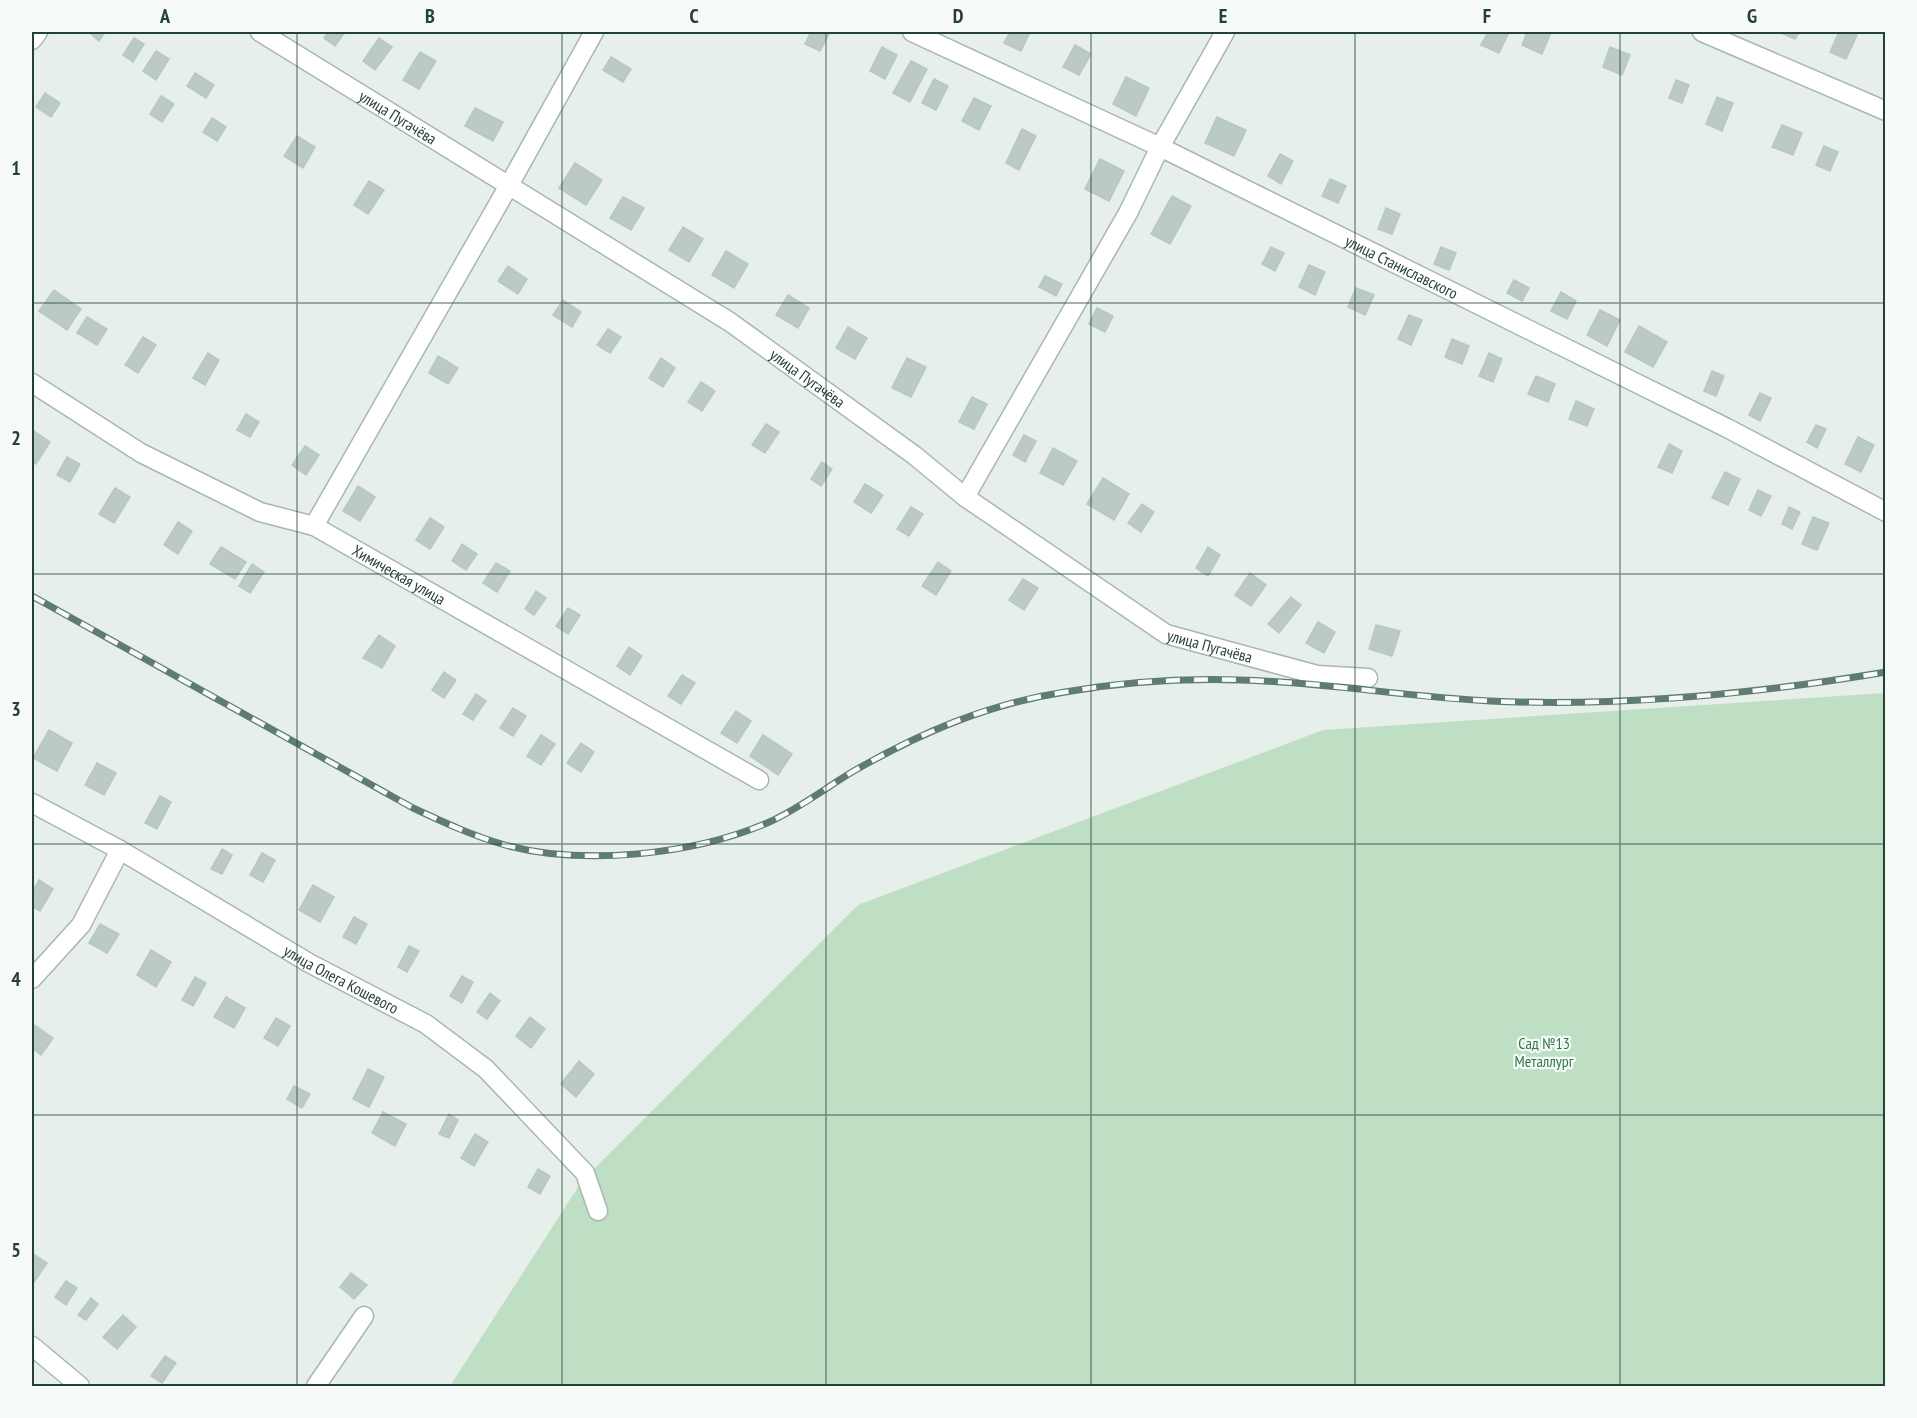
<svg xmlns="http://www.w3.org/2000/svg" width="1917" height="1418" viewBox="0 0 1917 1418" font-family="'PT Sans Narrow',sans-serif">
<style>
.green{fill:#bfdfc5}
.building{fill:#bbcac3;stroke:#b8c8c0;stroke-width:1.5}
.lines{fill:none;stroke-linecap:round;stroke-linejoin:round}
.minor-casing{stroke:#a8b7b1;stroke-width:21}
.minor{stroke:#fff;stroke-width:18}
.rail-casing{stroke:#5f7c72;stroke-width:7}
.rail{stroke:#f7fbf8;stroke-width:4.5;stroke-dasharray:14;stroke-linecap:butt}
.grid{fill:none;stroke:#244137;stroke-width:1.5;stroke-opacity:0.55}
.labels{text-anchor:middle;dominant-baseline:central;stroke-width:4.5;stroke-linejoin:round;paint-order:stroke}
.street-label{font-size:16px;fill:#244137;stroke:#f7fbf8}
.park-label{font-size:16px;fill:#2e7845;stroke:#f7fbf8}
.neatline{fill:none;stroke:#244137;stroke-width:2}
.grid-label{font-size:20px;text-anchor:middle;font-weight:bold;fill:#244137}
</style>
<rect width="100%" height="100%" fill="#e6efea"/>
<path class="green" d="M1885,693V1386H450L582,1181L858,905L1323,730Z"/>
<path class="building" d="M89,32H105L99,41Z
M328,32H345L335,46L324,38Z
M811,32H830L820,51L805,44Z
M1010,32H1030L1021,51L1004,43Z
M1488,32H1509L1499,53L1481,45Z
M1527,32H1551L1542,54L1522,45Z
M1779,32H1799L1795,39Z
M1839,32L1857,35L1846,59L1830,52Z
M134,38L144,44L133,62L123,55Z
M379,38L392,47L375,70L363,61Z
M1075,45L1091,54L1079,75L1063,67Z
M882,47L897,55L885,79L870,71Z
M1610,47L1630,55L1622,75L1603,67Z
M156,51L169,59L156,80L143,71Z
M420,52L436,61L419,89L403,80Z
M611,57L631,69L623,82L603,70Z
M911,61L927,69L910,102L893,93Z
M195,73L214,85L206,98L187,86Z
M1126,77L1149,88L1136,116L1113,104Z
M934,79L948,86L936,110L922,103Z
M1676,80L1689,85L1682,103L1669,98Z
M45,93L60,103L51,117L36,107Z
M161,96L174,104L162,122L150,114Z
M1717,97L1733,103L1722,131L1706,124Z
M974,98L991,106L979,130L962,121Z
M475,108L503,122L493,141L465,126Z
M1217,117L1246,130L1234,156L1205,143Z
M212,118L226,127L217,141L203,132Z
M1782,125L1802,133L1793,155L1772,147Z
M1022,129L1036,136L1019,170L1006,163Z
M297,136L315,147L303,168L284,156Z
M1824,146L1838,152L1830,171L1816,165Z
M1280,154L1293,161L1281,184L1268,176Z
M1100,159L1124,171L1109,201L1085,189Z
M575,163L602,180L586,205L559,188Z
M1330,179L1346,186L1338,203L1322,196Z
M369,181L384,190L368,214L354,205Z
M1172,196L1191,206L1170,244L1151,234Z
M623,197L644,208L631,230L610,218Z
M1386,208L1400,214L1392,234L1378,229Z
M683,227L703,239L689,262L669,250Z
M1271,247L1284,253L1275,271L1262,264Z
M1441,247L1456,253L1449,270L1434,264Z
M726,251L748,264L734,288L712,275Z
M1309,265L1325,272L1315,295L1299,287Z
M508,266L527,279L518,294L498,281Z
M1045,276L1062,284L1056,296L1039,287Z
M1514,280L1529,288L1522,301L1507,293Z
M1356,288L1374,295L1365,315L1348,307Z
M54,290L81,309L67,330L39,311Z
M1561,292L1576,301L1567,319L1551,311Z
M788,295L809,308L798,328L776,315Z
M563,300L581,312L572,327L553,315Z
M1097,308L1113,316L1105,332L1089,324Z
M1600,310L1620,320L1607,346L1587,335Z
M1409,315L1422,320L1411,345L1398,339Z
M87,317L107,329L97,345L77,333Z
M1639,326L1667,342L1653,367L1625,352Z
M848,327L867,338L855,359L836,348Z
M608,329L621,337L610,353L597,345Z
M143,337L156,345L138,373L125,365Z
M1452,339L1469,346L1462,364L1445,357Z
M208,353L219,360L205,385L193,378Z
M1489,353L1502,359L1493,382L1479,376Z
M438,356L458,368L448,384L429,373Z
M661,358L675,368L663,387L649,378Z
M907,358L926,367L911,397L892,388Z
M1712,371L1724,376L1716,396L1704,391Z
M1536,376L1555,384L1548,402L1528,394Z
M701,382L715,391L702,411L688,402Z
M1760,393L1771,398L1760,421L1749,415Z
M972,397L987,404L974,429L959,422Z
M1576,401L1594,409L1587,426L1569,419Z
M246,414L259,422L250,437L237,430Z
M766,424L779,432L765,453L752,445Z
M1816,425L1826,429L1817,448L1807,442Z
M34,431L50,442L36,464L32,461V435Z
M1024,435L1036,441L1025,462L1013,455Z
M1858,437L1874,445L1861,472L1845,464Z
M1669,444L1682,451L1672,473L1658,467Z
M305,446L319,455L306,475L292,465Z
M1053,448L1077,461L1063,485L1040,473Z
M67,457L80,464L70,482L57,475Z
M822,462L832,469L821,486L811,479Z
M1725,472L1740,479L1728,505L1712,498Z
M1103,478L1129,494L1114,520L1087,504Z
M865,484L883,495L871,513L854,502Z
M358,486L375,497L360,521L343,511Z
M115,488L130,497L114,523L99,514Z
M1758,490L1771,496L1761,516L1749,510Z
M1142,504L1154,512L1141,532L1128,523Z
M911,507L923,514L909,536L897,529Z
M1789,507L1800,512L1792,529L1782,524Z
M1813,517L1829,523L1817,550L1802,544Z
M430,518L444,527L430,549L416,540Z
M178,522L192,531L178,554L164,545Z
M462,544L477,554L466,570L452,561Z
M221,547L246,562L235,579L210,564Z
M1208,547L1220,555L1208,576L1196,568Z
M938,562L951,571L936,595L922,586Z
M496,563L510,571L497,592L483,583Z
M252,564L264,572L250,593L239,586Z
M1250,573L1266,585L1251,606L1235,595Z
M1023,579L1038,588L1024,610L1009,600Z
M536,591L546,598L534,615L525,609Z
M1291,597L1301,605L1279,633L1268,624Z
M568,608L580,615L568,634L556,626Z
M1318,622L1335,632L1324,653L1306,643Z
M1376,625L1400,631L1392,656L1369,649Z
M379,635L395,646L382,668L363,658Z
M629,647L642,656L630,675L617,666Z
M444,672L456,680L444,698L432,690Z
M682,675L695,683L681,704L668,696Z
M476,694L486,701L473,720L463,714Z
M513,708L526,716L513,736L500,728Z
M736,711L751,721L737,743L721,733Z
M49,730L72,743L57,771L33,758Z
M541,735L555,744L541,765L527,756Z
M763,735L792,754L778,775L750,756Z
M581,743L594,752L581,772L567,763Z
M97,763L116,773L104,795L85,785Z
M160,796L171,802L157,829L145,823Z
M222,849L232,855L222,874L211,869Z
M262,853L275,860L263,882L250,875Z
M39,880L53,889L40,911L32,906V892Z
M313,885L334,897L320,922L299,910Z
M354,917L367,924L356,944L343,937Z
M100,924L119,934L107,953L89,943Z
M409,946L419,951L407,972L398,967Z
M151,950L171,962L156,987L137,975Z
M462,976L473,982L462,1003L450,996Z
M195,977L206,983L193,1006L182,1000Z
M490,993L500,1001L487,1019L477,1012Z
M226,997L245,1008L234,1028L214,1017Z
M530,1017L545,1029L531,1048L516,1036Z
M276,1018L290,1026L278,1046L264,1038Z
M33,1024L53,1038L41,1055L32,1048Z
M579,1061L594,1074L576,1097L561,1084Z
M368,1069L384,1077L369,1107L353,1099Z
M294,1086L310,1094L302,1108L287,1099Z
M383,1112L406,1124L395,1146L372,1133Z
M449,1114L458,1120L449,1138L439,1134Z
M475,1134L488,1142L474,1166L461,1158Z
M538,1169L550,1176L540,1194L528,1187Z
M32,1253L47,1263L32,1285Z
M351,1273L367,1285L354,1299L340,1287Z
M66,1281L77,1288L66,1305L55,1297Z
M91,1298L98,1304L86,1320L78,1315Z
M123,1315L136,1327L117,1349L103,1337Z
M165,1356L176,1363L162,1383L151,1376Z"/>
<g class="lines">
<defs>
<g id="minor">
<path id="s1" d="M260,32L730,322L914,455L965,497L1166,634L1317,675L1368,678"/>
<path id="s2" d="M912,32L1160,147L1727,428L1886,512"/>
<path d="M1702,32L1886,111"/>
<path d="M32,40L38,32"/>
<path id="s3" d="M32,383L141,453L260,512L314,526L759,780"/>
<path d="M965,497L1128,213L1160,147L1225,32"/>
<path d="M314,526L508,187L594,32"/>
<path id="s4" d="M32,803L120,850L309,963L426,1024L486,1069L585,1173L598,1211"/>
<path d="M32,979L81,925L120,850"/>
<path d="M32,1346L80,1386"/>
<path d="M316,1386L364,1316"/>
</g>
</defs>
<use href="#minor" class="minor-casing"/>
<use href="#minor" class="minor"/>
<defs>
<path id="rail" d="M32,596L413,808C443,822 473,836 505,845C584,866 692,855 767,823C797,810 824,789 852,772C920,733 987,704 1065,692C1122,682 1181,678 1240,680C1323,682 1407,697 1490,701C1623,707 1755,694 1886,672"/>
</defs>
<use href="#rail" class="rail-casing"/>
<use href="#rail" class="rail"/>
</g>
<path class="grid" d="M297,32V1386M562,32V1386M826,32V1386M1091,32V1386M1355,32V1386M1620,32V1386M32,303H1886M32,574H1886M32,844H1886M32,1115H1886"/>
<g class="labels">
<g class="street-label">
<text stroke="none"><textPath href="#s1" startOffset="162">улица Пугачёва</textPath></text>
<text stroke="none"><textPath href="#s2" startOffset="543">улица Станиславского</textPath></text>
<text stroke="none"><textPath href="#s1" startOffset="648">улица Пугачёва</textPath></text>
<text stroke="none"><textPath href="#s3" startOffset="416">Химическая улица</textPath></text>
<text stroke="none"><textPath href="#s1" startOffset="1134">улица Пугачёва</textPath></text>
<text stroke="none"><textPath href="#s4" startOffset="356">улица Олега Кошевого</textPath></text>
</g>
<g class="park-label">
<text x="1544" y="1043">Сад №13<tspan x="1544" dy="18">Металлург</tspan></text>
</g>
</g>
<rect width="1917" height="1418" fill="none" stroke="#f7fbf8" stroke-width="66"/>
<rect x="33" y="33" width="1851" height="1352" class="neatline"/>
<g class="grid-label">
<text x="165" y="23">A</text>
<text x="430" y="23">B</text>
<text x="694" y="23">C</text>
<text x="958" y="23">D</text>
<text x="1223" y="23">E</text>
<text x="1487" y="23">F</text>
<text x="1752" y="23">G</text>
<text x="16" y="175">1</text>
<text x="16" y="445">2</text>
<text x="16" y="716">3</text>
<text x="16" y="986">4</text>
<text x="16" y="1257">5</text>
</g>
</svg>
